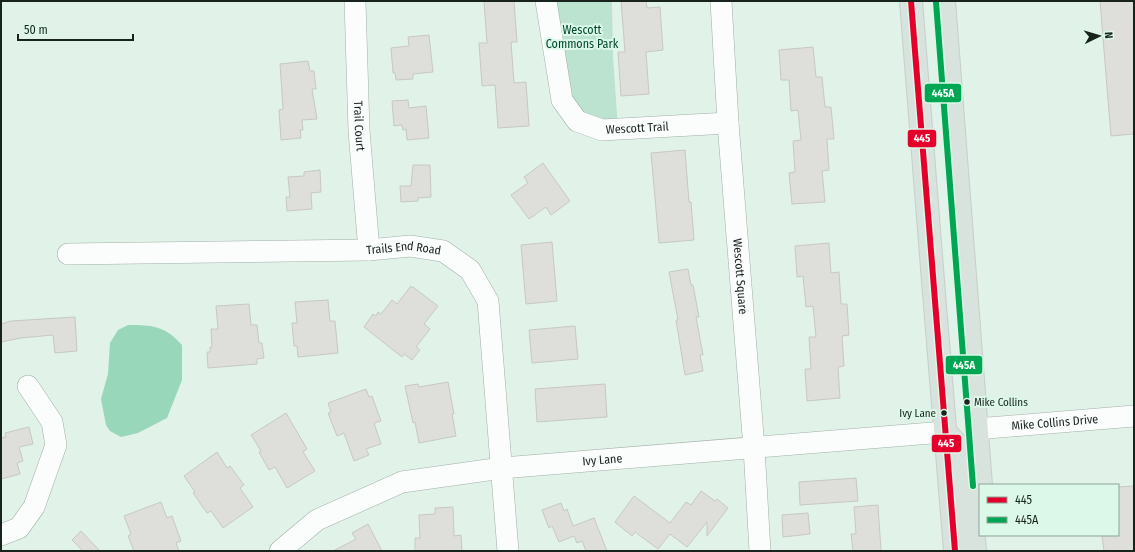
<svg xmlns="http://www.w3.org/2000/svg" width="1135" height="552" viewBox="0 0 1135 552" font-family="'Fira Sans Condensed',sans-serif">
<style>
.green{fill:#bce3cf}
.water{fill:#98d7b9}
.building{fill:#dedfdb;stroke:#c7c8c4}
.lines{fill:none;stroke-linecap:round;stroke-linejoin:round}
.minor-casing{stroke:#a2afa8;stroke-width:22}
.major-casing{stroke:#c7ceca;stroke-width:24}
.minor{stroke:#fafdfc;stroke-width:21}
.major{stroke:#d8e3de;stroke-width:22}
.bus-1-casing{stroke:#dbf8e9;stroke-width:9}
.bus-2-casing{stroke:#dbf8e9;stroke-width:9}
.bus-1{stroke:#e4002b;stroke-width:6}
.bus-2{stroke:#00a651;stroke-width:6}
.bus-dot{fill:#19231e;stroke:#dbf8e9;stroke-width:1.5}
.labels{text-anchor:middle;dominant-baseline:central;stroke-width:4;stroke-linejoin:round;paint-order:stroke}
.bus-label{font-size:11px;fill:#19231e;stroke:#dbf8e9;text-anchor:start}
.park-label{font-size:12px;fill:#004830;stroke:#dbf8e9}
.street-label{font-size:12px;fill:#19231e;stroke:#dbf8e9}
.line-badge{stroke:#dbf8e9;stroke-width:1.5}
.badge-label{font-size:11px;text-anchor:middle;font-weight:bold;fill:#fff}
</style>
<rect width="100%" height="100%" fill="#e1f2e9"/>
<path class="green" d="M546,1H612L613,57L618,129L577,121Z"/>
<path class="water" d="M128,325C153,325 165,326 182,345V380L167,418L138,433L121,437L110,431L106,425L101,399L108,374L110,343L118,330Z"/>
<path class="building" d="M484,1H514L517,42H511L514,83L526,82L529,126L498,128L495,85L482,86L479,43H487Z
M621,1H646L647,8L660,7L663,50L646,52L649,94L621,96L618,52H625Z
M1100,1H1134V134L1111,136Z
M429,35L433,72L413,74V79L396,80L395,73H393L391,48L409,46L408,37Z
M813,47L816,77H822L825,107H831L834,139H827L829,170L822,171L825,202L792,204L789,173L795,172L793,141L801,140L798,110L791,111L789,80H781L779,50Z
M308,61L310,71H314L316,89H312L317,119L302,120L303,130H300L301,138L281,140L279,110L283,109L280,64Z
M408,100L409,108L426,106L429,138L407,140L406,129L403,130L402,125L394,126L392,101Z
M685,150L689,202H691L694,240L659,243L651,153Z
M543,163L570,201L551,215L546,207L529,219L511,195L528,183L524,177Z
M413,165H430L431,197L418,198V201L401,202L400,186H411Z
M320,170L321,192L311,193L312,209L287,211L286,197H290L288,177L304,176V172Z
M552,242L557,301L526,304L521,245Z
M829,243L831,273L839,272L841,304H847L849,335L842,336L844,366L838,367L840,398L807,401L805,369H811L809,337H816L813,306L806,307L803,276L797,277L795,246Z
M688,269L691,285H693L699,317H696L703,355H700L703,371L685,375L676,320H678L669,272Z
M411,286L413,288V287L438,306L424,324L430,329L416,347L420,350L412,360L404,354L402,357L364,327L373,314L376,316L378,312L381,314L392,300L397,304Z
M328,300L330,321H335L338,353L298,357L297,346H294L292,323H297L295,302Z
M249,304L251,325H257L259,343H262L264,358L257,359V364L208,368L207,352H210V347H212L211,329H218L216,306Z
M75,317L77,351L55,353L53,335L21,338L1,342V324L11,321Z
M575,326L578,359L532,363L529,330Z
M448,382L454,414H452L456,436L419,443L415,422L413,423L405,386L418,384L419,387Z
M605,384L607,417L537,422L535,389Z
M366,389L369,397L372,396L381,421L374,423L381,444L366,449L369,455L354,461L344,433L337,436L328,413L331,412L328,403Z
M286,413L307,449L303,452L315,471L287,488L275,467L269,470L259,452L261,451L251,435Z
M29,427L33,444L19,447L23,461L17,463L20,474L1,479V438L6,437L5,433Z
M217,452L227,468L230,466L244,485L240,488L253,507L223,528L211,511L207,513L193,493L195,492L184,476Z
M856,478L858,501L800,505L799,482Z
M1134,486V551H1104L1102,535H1118V487Z
M701,491L715,501L717,499L728,508L707,536V522L687,547L670,534L658,549L635,532L632,536L615,522L634,496L670,523L686,502L691,505Z
M161,502L167,518L172,516L181,541L176,543L179,551H134L128,536L131,534L124,516Z
M561,503L564,511L567,509L573,526L594,518L607,551H586L582,541L577,543L574,536L559,542L552,526L549,528L542,510Z
M878,505L881,551H853L851,534H856L854,507Z
M453,507L454,536L461,535L462,551H415V538H420L419,515L435,514V508Z
M808,513L810,534L783,537L782,515Z
M368,524L382,551H333L356,539L352,533Z
M81,531L100,551H83L72,540Z"/>
<g class="lines">
<defs>
<g id="minor">
<path id="s1" d="M355,1L359,131L369,250"/>
<path id="s2" d="M546,1L562,100L577,121L602,130L728,123"/>
<path id="s3" d="M721,1L728,123L754,448L760,551"/>
<path id="s4" d="M68,254L369,250L410,246L443,251L470,270L488,301L508,551"/>
<path id="s5" d="M976,429L1134,416"/>
<path d="M1,535L19,528L34,507L56,445L52,422L28,386"/>
<path id="s6" d="M280,551L317,520L402,482L502,468L944,432"/>
</g>
<path id="major" d="M911,1C926,184 939,368 955,551
M944,1L981,485
M948,435L956,443L962,458L971,506L975,551"/>
</defs>
<use href="#minor" class="minor-casing"/>
<use href="#major" class="major-casing"/>
<use href="#minor" class="minor"/>
<use href="#major" class="major"/>
<defs>
<path id="bus-1" d="M911,1L955,551"/>
<path id="bus-2" d="M936,2L973,486"/>
</defs>
<use href="#bus-1" class="bus-1-casing"/>
<use href="#bus-2" class="bus-2-casing"/>
<use href="#bus-1" class="bus-1"/>
<use href="#bus-2" class="bus-2"/>
</g>
<g class="bus-dot">
<circle cx="967" cy="402" r="3.5"/>
<circle cx="944" cy="413" r="3.5"/>
</g>
<g class="labels">
<g class="bus-label">
<text x="974" y="402">Mike Collins</text>
<text x="936" y="413" text-anchor="end">Ivy Lane</text>
</g>
<g class="park-label">
<text x="582" y="30">Wescott<tspan x="582" dy="14">Commons Park</tspan></text>
</g>
<g class="street-label">
<text stroke="none"><textPath href="#s1" startOffset="125">Trail Court</textPath></text>
<text stroke="none"><textPath href="#s2" startOffset="188">Wescott Trail</textPath></text>
<text stroke="none"><textPath href="#s4" startOffset="336">Trails End Road</textPath></text>
<text stroke="none"><textPath href="#s3" startOffset="276">Wescott Square</textPath></text>
<text stroke="none"><textPath href="#s5" startOffset="79">Mike Collins Drive</textPath></text>
<text stroke="none"><textPath href="#s6" startOffset="343">Ivy Lane</textPath></text>
</g>
</g>
<g class="line-badge">
<rect x="924" y="83" width="38" height="20" rx="4" fill="#00a651"/>
<rect x="907" y="129" width="30" height="19" rx="4" fill="#e4002b"/>
<rect x="945" y="355" width="38" height="20" rx="4" fill="#00a651"/>
<rect x="931" y="434" width="31" height="19" rx="4" fill="#e4002b"/>
</g>
<g class="badge-label">
<text x="943" y="97">445A</text>
<text x="922" y="142">445</text>
<text x="964" y="369">445A</text>
<text x="946" y="447">445</text>
</g>
<rect width="1135" height="552" fill="none" stroke="#19231e" stroke-width="4"/>
<rect x="979" y="484" width="140" height="52" fill="#dbf8e9" stroke="#8da398"/>
<rect x="987" y="497" width="20" height="6" fill="#e4002b" stroke="#8da398"/>
<text x="1015" y="504" font-size="12" fill="#19231e">445</text>
<rect x="987" y="517" width="20" height="6" fill="#00a651" stroke="#8da398"/>
<text x="1015" y="524" font-size="12" fill="#19231e">445A</text>
<g transform="translate(1099 36) rotate(85)" stroke="#dbf8e9" stroke-width="3" paint-order="stroke">
<path d="M0-3L7 15L0 10L-7 15Z" fill="#19231e"/>
<text y="-6" font-size="11" font-weight="bold" text-anchor="middle" fill="#19231e">N</text>
</g>
<path d="M18 34v6h115v-6" fill="none" stroke="#19231e" stroke-width="2"/>
<text x="24" y="34" font-size="12" fill="#19231e" stroke="#dbf8e9" stroke-width="3" paint-order="stroke">50 m</text>
</svg>
